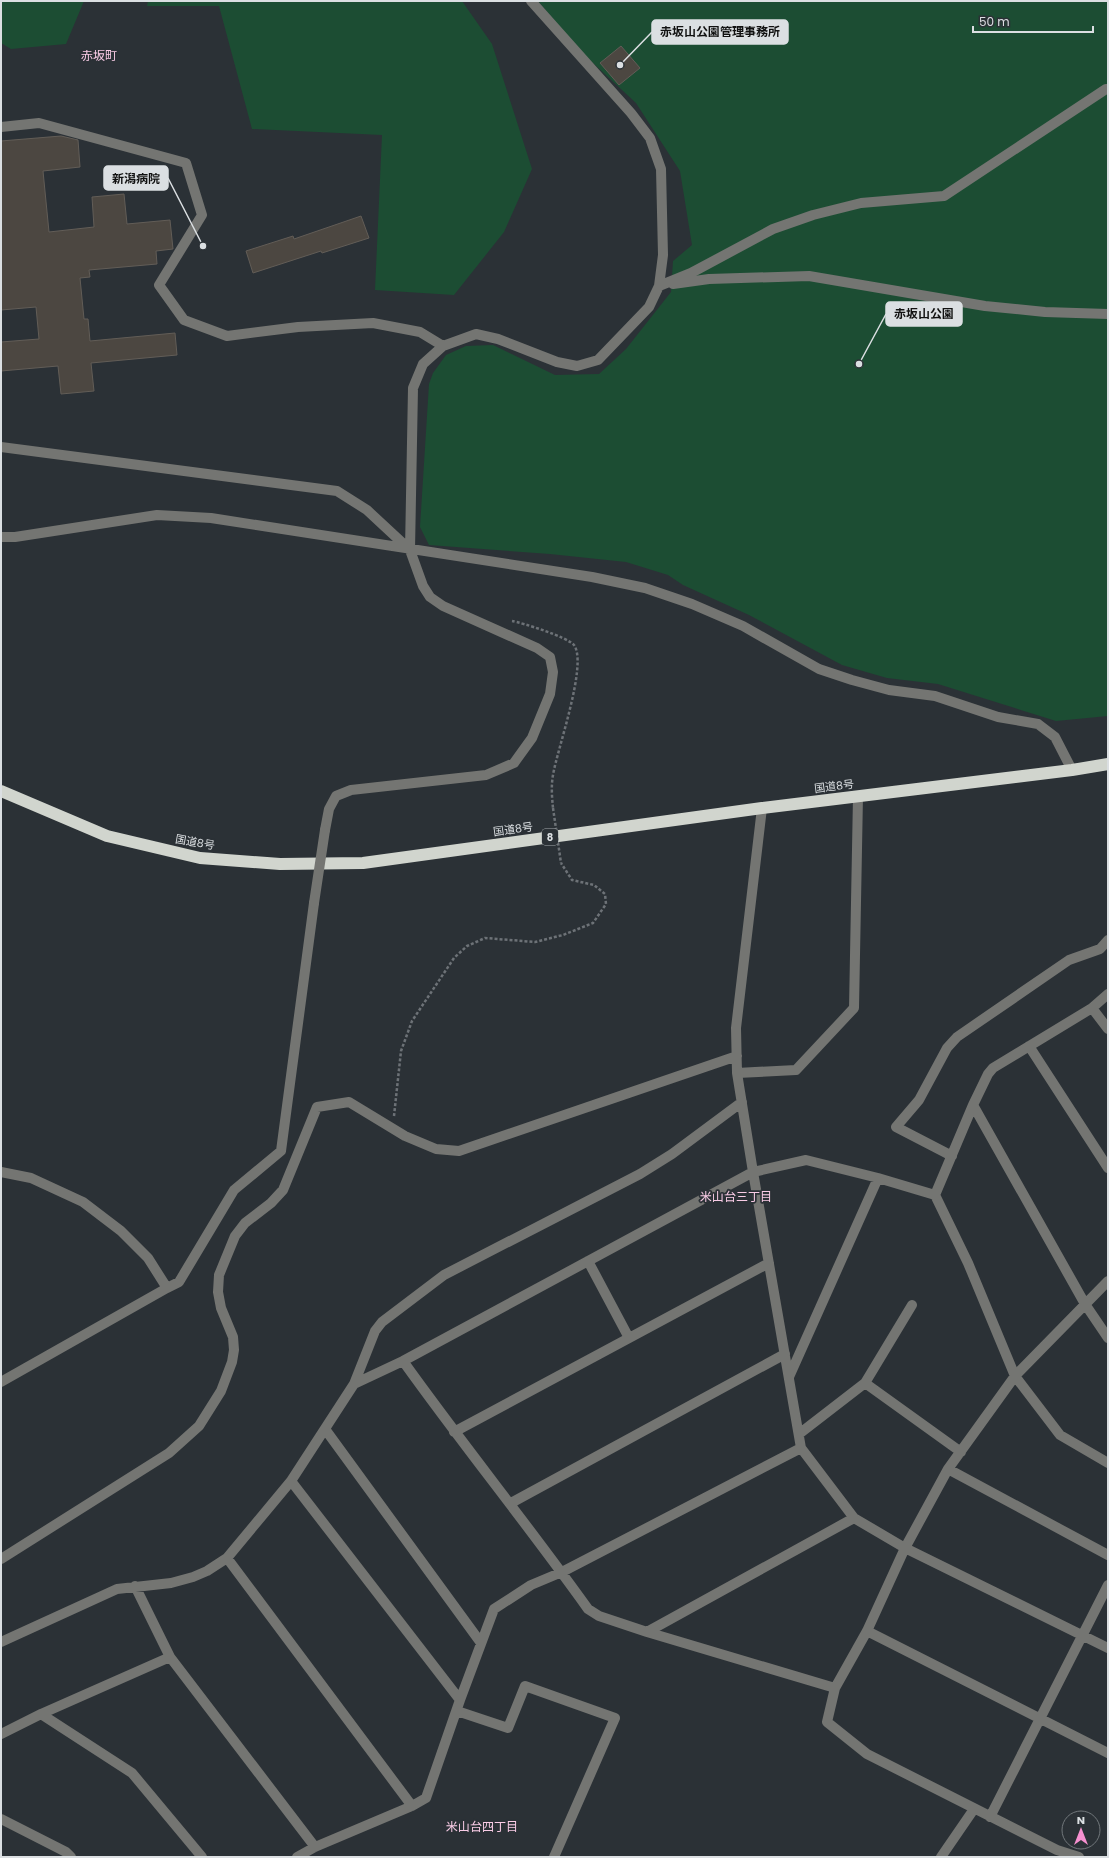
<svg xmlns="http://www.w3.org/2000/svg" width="1109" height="1858" viewBox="0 0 1109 1858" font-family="Poppins,'Noto Sans JP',sans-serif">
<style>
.green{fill:#1c4d33}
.building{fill:#4c4741;stroke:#625d57}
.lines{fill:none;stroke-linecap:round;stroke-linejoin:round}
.path{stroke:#6d7277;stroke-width:2.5;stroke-dasharray:3 2;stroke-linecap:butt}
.minor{stroke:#747572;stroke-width:10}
.highway{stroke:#d1d5ce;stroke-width:12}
.path-bridge{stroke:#6d7277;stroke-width:2.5;stroke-dasharray:3 2;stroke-linecap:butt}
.minor-bridge{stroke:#747572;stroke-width:10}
.labels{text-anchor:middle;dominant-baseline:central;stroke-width:3.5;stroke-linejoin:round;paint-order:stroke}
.shield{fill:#2b3136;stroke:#a6abae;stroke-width:1}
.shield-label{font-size:10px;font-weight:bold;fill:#dbdfe2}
.street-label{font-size:11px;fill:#dbdfe2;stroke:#2b3136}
.neighbourhood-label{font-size:12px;fill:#f9cce6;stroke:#2b3136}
.leader{fill:none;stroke:#dbdfe2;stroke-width:1.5}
.callout-dot{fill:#dbdfe2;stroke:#2b3136;stroke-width:1.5}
.callout{fill:#dbdfe2;stroke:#dbdfe2;stroke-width:1.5}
.callout-label{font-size:12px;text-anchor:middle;font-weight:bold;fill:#111}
</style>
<rect width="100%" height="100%" fill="#2b3136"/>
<path class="green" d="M1,1H84L66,44L11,49L1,43Z
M148,1H462L492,44L532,169L504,232L454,295L375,290L382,135L252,129L219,6H147Z
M538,1H1108V716L1056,721L938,684L887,678L842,665L749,615L683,585L668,575L626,562L550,554L429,545L420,527L429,384L433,373L446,355L466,346L493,345L555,375L599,374L626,349L671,292L673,261L692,245L680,171L636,103L580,51Z"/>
<path class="building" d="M621,46L640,68L619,85L600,63Z
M61,136L78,140L80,167L43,171L49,232L94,227L92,197L124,194L127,224L170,220L173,249L156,251L157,264L89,270L90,277L80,278L84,319H88L90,341L175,333L177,355L91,363L94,391L61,394L58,366L1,371V342L39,339L36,307L1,310V141Z
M361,216L369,238L322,253L321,251L253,273L246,251L293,236L294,239Z"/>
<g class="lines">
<path class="path" d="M512,621C523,623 567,637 574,645C588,664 557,750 553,775C551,786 552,798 553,808
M394,1116L401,1051L412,1021L454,958L467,946L485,938L535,942L563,935L593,923L606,904L605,894L594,885L572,880L561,863"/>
<path class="minor" d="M1,127L39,123L186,163L202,215L159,285L184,320L227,336L298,327L373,323L420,332L443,346
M673,284L709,279L809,276L985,306L1045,312L1108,314
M659,286L691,273L773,229L813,215L861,203L944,196L1106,89
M1,447L337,491L367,510L410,550
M1,537H15L157,515L211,518L592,577L645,588L692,604L743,626L819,669L852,680L889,690L935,696L998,717L1038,724L1055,737L1072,770
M762,808L736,1028L737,1073L753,1172L801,1448L854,1518L905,1548L1108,1648
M325,830L329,809L336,796L351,790L486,775L514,763L532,738L550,694L553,672L550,657L537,648L443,606L430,597L423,586L410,550L413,388L423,364L443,346L476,334L498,339L557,362L577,366L598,360L649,307L659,286L663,255L661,169L650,138L631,113L531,1
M1108,994L1092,1008L993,1068L988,1074L973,1105L935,1195L968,1263L1015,1376L1060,1435L1108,1463
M1092,1008L1108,1029
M1029,1046L1108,1168
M737,1073L796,1070L854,1008L858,796
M973,1105L1085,1304L1108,1338
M952,1156L896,1127L919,1100L947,1048L957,1037L1069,960L1100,949L1108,940
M1,1172L31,1178L83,1202L121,1231L148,1258L167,1288L1,1382
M588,1261L629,1338
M167,1288L179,1282L234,1190L281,1151L314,903
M403,1361C463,1445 528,1525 588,1609L599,1616L647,1632L835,1688
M789,1377L878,1178
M865,1383L961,1452
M354,1384L375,1331L382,1322L444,1275L640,1174L672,1154L742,1102
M325,1429L481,1643
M454,1432L769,1263
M799,1434L865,1383L912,1305
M948,1469L1108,1555
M291,1481L460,1700
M511,1503L785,1354
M227,1558L412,1806
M1,1559L169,1453L199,1426L221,1391L232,1362L234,1350L233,1337L221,1308L218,1292L219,1275L235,1236L245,1223L271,1203L283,1190L317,1107L349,1102L405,1136L436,1149L459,1151L737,1056
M135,1586L170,1657L315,1847
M867,1631L1108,1753
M647,1632L854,1518
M1,1642L117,1589L171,1583L193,1577L207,1571L227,1558L291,1481L354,1384L403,1361L753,1172L806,1160L878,1178L935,1195
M457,1711L508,1728L525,1686L615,1718L554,1857
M41,1714L132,1773L202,1857
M1,1734L41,1714L170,1657
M990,1817L1108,1585
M1,1819L66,1852L71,1857
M297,1857L315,1847L412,1806L426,1798L460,1700L494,1609L531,1585L562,1572L801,1448
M941,1857L974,1809
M1079,1857L1057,1850L867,1754L827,1722L835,1688L867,1631L905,1548L948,1469L1015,1376L1108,1281"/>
<path class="highway" d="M1,791L107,836L200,858L280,864L363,863L762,808L1072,770L1108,764"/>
<path class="path-bridge" d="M553,808L561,863"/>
<path class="minor-bridge" d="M314,903L325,830"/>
</g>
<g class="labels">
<rect class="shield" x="542" y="829" width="16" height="16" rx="3"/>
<g class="shield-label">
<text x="550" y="837">8</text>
</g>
<g class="street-label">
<text transform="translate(834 786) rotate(-7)">国道8号</text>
<text transform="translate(513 829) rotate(-8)">国道8号</text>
<text transform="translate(195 842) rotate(10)">国道8号</text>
</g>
<g class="neighbourhood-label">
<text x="99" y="55">赤坂町</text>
<text x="736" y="1196">米山台三丁目</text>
<text x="482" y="1826">米山台四丁目</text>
</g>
</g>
<path class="leader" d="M620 65L652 32M203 246L168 178M859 364L886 314"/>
<g class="callout-dot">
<circle cx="620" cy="65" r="4"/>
<circle cx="203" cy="246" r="4"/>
<circle cx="859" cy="364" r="4"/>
</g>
<g class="callout">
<rect x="652" y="20" width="136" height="24" rx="4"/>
<rect x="104" y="166" width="64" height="24" rx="4"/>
<rect x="886" y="302" width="76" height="24" rx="4"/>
</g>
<g class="callout-label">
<text x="720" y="36">赤坂山公園管理事務所</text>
<text x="136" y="183">新潟病院</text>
<text x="924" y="318">赤坂山公園</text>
</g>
<rect width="1109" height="1858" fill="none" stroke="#dbdfe2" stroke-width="4"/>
<g transform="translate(1081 1830)"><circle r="19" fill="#2b3136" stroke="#71777b"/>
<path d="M0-3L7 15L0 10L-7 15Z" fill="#f690d0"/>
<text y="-6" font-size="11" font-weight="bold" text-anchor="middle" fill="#dbdfe2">N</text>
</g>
<path d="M973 26v6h120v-6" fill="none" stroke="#dbdfe2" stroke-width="2"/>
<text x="979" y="26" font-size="12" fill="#dbdfe2" stroke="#2b3136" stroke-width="3" paint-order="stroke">50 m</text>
</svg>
